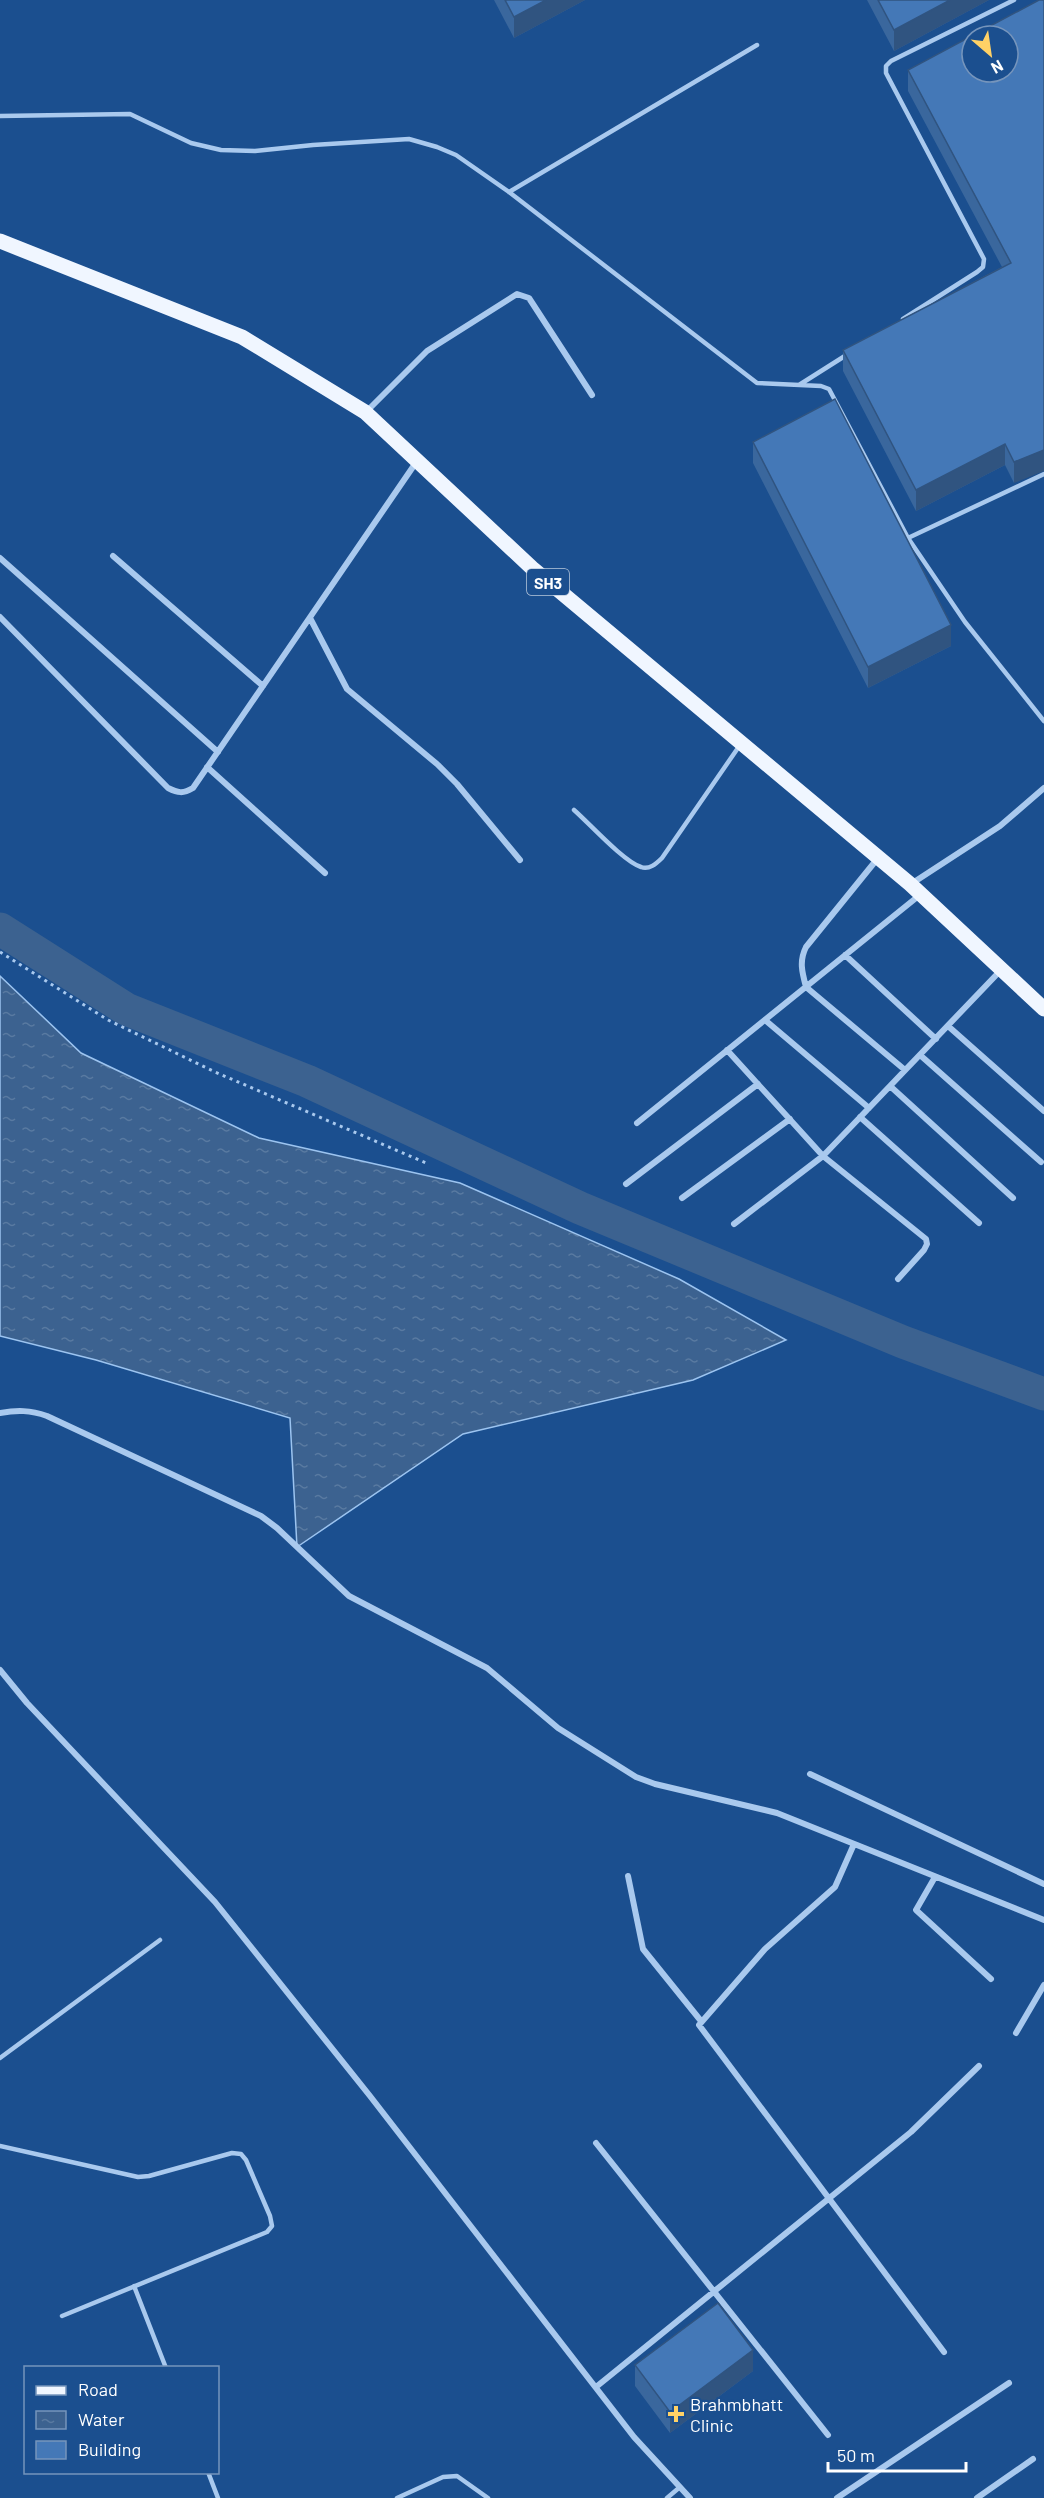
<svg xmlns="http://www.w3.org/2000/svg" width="1044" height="2498" viewBox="0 0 1044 2498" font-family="Barlow,sans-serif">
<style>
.water{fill:url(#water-ripples);stroke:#9cc4f0;stroke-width:1.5}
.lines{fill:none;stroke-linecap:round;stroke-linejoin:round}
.river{stroke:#3c6290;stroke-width:33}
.path{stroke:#a9c9ee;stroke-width:3;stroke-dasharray:3 4.5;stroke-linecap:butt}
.lane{stroke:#a9c9ee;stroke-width:4.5}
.street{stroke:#a9c9ee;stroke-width:6}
.primary{stroke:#f0f6ff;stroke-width:15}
.wall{fill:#3a679d}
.shaded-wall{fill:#305480}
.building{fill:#4478b7;stroke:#305480;stroke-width:1.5;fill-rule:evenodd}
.poi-dot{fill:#ffd166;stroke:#1b4f8f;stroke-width:2}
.labels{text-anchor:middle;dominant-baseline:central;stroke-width:4.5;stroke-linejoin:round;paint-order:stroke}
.shield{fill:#1b4f8f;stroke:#bbcadd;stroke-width:1.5}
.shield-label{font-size:16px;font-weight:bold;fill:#fff}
.poi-label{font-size:18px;fill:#fff;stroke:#1b4f8f;text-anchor:start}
</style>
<defs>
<pattern id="water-ripples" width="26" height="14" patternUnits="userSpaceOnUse" patternTransform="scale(1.5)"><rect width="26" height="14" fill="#3c6290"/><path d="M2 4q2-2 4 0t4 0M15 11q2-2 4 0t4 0" fill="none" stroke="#597aa1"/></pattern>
</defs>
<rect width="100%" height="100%" fill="#1b4f8f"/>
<path class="water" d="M0,976L81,1053L259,1138L460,1183L679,1279L786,1340L693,1380L463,1434L297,1547L290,1418L96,1360L0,1336Z"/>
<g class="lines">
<path class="river" d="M0,929L126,1009L307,1081L580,1208L903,1342L1044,1394"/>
<path class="path" d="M0,952L108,1020L215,1072L426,1163"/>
<path class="lane" d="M0,116L130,114L191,143L221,150L255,151L313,145L409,139L437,147L456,155L509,192L757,383L821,386L829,389L908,538L965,622L1044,721
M509,192L757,45
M903,319L977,272L983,267L984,259L886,73V66L891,61L1014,0
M799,385L848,354
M908,538L1044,474
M574,810C589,823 624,862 641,867C649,870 656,864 662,858L740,745
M0,2058L160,1940
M0,2146L138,2177L149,2176L232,2153L241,2154L246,2160L270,2216L272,2226L267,2232L62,2316
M134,2286L166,2368
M208,2472L218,2498
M397,2498L443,2477L457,2476L488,2498
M667,2498L680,2487"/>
<path class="street" d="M366,412L427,351L517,294L529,298L592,395
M113,556L263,686
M0,558L218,752
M0,617L168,788C178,793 183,794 193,788L417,461
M310,618L347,689L437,764L457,784L520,860
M207,767L325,873
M878,858L806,947C799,961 802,972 806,987L905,1070
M911,884L1000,826L1044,788
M845,955L936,1039
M765,1020L869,1108
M948,1026L1044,1111
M727,1050L823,1156L926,1239L927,1244L924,1250L898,1279
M920,1055L1041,1162
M890,1086L1013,1198
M860,1117L979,1223
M637,1123L921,894
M626,1184L758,1084
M682,1198L790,1119
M734,1224L823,1156L1001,970
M0,1413C17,1410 30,1410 47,1416L261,1516L277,1528L349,1596L487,1668L558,1728L636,1777L655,1784L777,1813L1044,1920
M0,1670L27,1703L215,1902L370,2096L634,2437L690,2498
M810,1774L1044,1884
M854,1844L835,1887L765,1949L699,2025L944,2352
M628,1876L643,1949L701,2021
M935,1877L916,1910L991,1979
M1016,2033L1044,1985
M596,2143L828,2435
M596,2387L911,2132L979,2066
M837,2498L1009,2383
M977,2498L1033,2459"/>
<path class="primary" d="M0,241L242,337L365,412L532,568L910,884L1044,1009"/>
</g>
<path class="wall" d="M494,0H585L514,38Z
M867,0H989L894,51Z
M1039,0L1014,483L1005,465L916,511L843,371V350L1002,267L908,91V70Z
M753,442L951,646L868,688L753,463Z
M635,2365L753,2371L670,2433L635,2386Z"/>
<path class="shaded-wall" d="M546,0H585L514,38V17Z
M950,0H989L894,51V30Z
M1005,444V465L916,511V490Z
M1044,450V471L1014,483V462Z
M951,625V646L868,688V667Z
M753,2350V2371L670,2433V2412Z"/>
<path class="building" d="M505,0H546L514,17Z
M878,0H950L894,30Z
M1039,0H1044V450L1014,462L1005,444L916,490L843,350L1011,263L908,70ZM972,36H1008V72H972Z
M835,399L951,625L868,667L753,442Z
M718,2303L753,2350L670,2412L635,2365Z"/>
<path class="poi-dot" d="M673 2405h6v6h6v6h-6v6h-6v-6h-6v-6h6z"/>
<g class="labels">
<rect class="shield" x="527" y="569" width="42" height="26" rx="4.5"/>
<g class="shield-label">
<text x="548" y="582">SH3</text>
</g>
<g class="poi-label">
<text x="690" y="2404">Brahmbhatt<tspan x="690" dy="21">Clinic</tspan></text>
</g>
</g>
<rect x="24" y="2366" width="195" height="108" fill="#1b4f8f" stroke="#7695bc" stroke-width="1.5"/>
<rect x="36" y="2386" width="30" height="9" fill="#f0f6ff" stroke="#7695bc" stroke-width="1.5"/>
<text x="78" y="2396" font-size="18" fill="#ffffff">Road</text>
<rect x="36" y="2411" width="30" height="18" fill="url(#water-ripples)" stroke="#7695bc" stroke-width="1.5"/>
<text x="78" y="2426" font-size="18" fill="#ffffff">Water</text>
<rect x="36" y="2441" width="30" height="18" fill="#4478b7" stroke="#7695bc" stroke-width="1.5"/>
<text x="78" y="2456" font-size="18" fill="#ffffff">Building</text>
<g transform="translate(990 54) rotate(151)"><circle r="28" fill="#1b4f8f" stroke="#7695bc" stroke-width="1.5"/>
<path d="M0-4.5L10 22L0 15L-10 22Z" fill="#ffd166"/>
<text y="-9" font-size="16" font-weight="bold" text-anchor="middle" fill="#ffffff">N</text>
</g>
<path d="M828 2462v9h138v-9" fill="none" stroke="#ffffff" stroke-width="3"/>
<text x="837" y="2462" font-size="18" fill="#ffffff" stroke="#1b4f8f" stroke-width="4.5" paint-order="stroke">50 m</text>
</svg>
